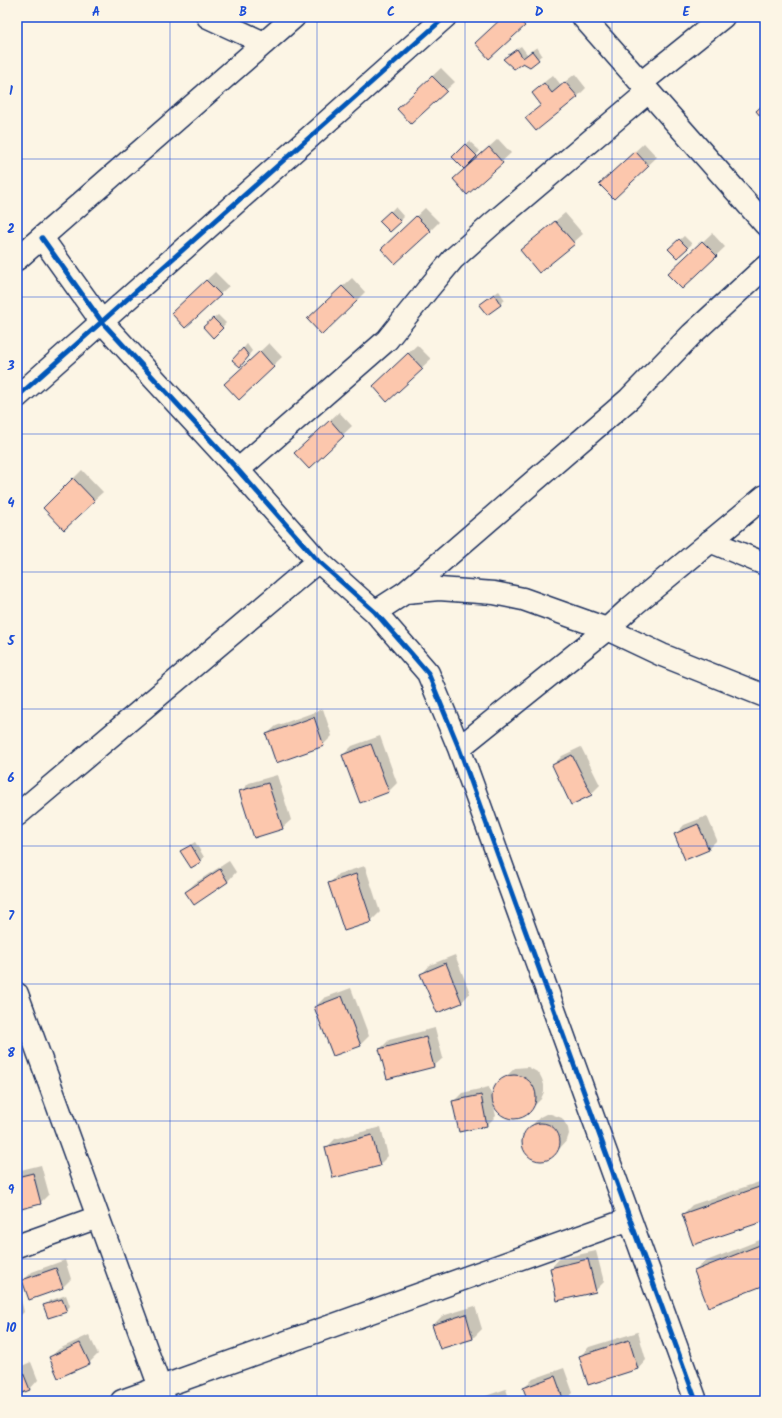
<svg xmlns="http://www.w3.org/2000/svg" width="782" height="1418" viewBox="0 0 782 1418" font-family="Kalam,sans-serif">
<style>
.shadow{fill:#0003}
.building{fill:#fcc7ad;stroke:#1b2f5e}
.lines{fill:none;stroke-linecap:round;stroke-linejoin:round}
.minor-casing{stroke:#1b2f5e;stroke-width:25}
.tertiary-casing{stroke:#1b2f5e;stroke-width:25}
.minor{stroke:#fcf5e5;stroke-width:22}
.tertiary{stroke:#fcf5e5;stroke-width:22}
.cycleway-casing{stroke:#fcf5e5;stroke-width:8}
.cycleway{stroke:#0057b8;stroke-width:5}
.grid{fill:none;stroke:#1d4ed8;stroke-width:1;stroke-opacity:0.55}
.neatline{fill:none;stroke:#1d4ed8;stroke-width:1.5}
.grid-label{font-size:13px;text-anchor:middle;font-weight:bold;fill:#1d4ed8}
</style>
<rect width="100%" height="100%" fill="#fcf5e5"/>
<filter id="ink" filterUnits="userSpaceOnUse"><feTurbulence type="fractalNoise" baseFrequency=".025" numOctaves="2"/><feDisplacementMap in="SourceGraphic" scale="8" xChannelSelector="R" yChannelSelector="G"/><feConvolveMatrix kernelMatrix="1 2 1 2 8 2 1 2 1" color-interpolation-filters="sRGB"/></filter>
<g filter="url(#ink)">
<path class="shadow" d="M504,17H532L524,25Z
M521,46L527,54L537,47L542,55L529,66L508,55Z
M441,68L455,82L446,90L407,100Z
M575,74L586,88L577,97L527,118L542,104L533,93L542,84L553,75L561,85Z
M498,139L511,153L467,194L465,169L453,157L469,141L480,151L467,165L468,166Z
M644,143L657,157L614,198L610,175Z
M395,207L404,217L390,231L385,217Z
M425,208L439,222L430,231L391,240Z
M565,213L583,234L540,272L521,250Z
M712,233L725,247L682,288L678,265Z
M684,236L692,244L677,257L670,249Z
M215,272L229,286L220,294L181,304Z
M352,278L365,292L356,301L317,310Z
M499,291L505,300L487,314L485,301Z
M218,315L226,323L213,337L208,323Z
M269,343L282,357L239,398L235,375Z
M247,344L252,351L244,361L234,360Z
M417,345L431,359L387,400L383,377Z
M339,412L352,426L309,467L304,445Z
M82,470L103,492L94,500L53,499Z
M323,709L332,736L323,745L267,734L276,726Z
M380,736L397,783L388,792L343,755L352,746Z
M581,747L600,785L591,794L553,765L562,756Z
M277,775L291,820L282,828L240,792L249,783Z
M707,816L717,840L708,849L676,834L684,825Z
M195,842L204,857L200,861L181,851Z
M229,861L236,872L228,881L194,903L186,892L195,883Z
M365,866L380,912L371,921L330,883L338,874Z
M455,955L470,993L462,1002L437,1012L422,974L430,965Z
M351,988L369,1036L360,1045L315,1007L324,998Z
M435,1028L443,1058L434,1066L380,1049L389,1040Z
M528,1067L539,1073L542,1079L544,1085V1092L541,1099L526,1114L520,1117L513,1118L506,1116L500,1112L493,1103L496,1116L487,1125L453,1102L462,1093L489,1087L493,1102L494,1093L496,1086L515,1068Z
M546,1114H551L562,1118L568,1128L569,1134L567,1140L554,1155L549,1159L536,1160L531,1157L526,1153L523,1148L522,1141L523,1135L531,1126L540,1117Z
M381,1127L388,1156L379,1165L326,1148L335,1139Z
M41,1165L49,1194L40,1203L17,1209V1171Z
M765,1180V1220L683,1214L692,1205Z
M765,1238V1284L695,1271L704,1262Z
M596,1251L604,1282L595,1291L551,1268L559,1259Z
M65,1260L71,1279L63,1287L23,1281L32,1272Z
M17,1283L24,1312L17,1319Z
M66,1295L70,1306L66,1311L45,1305L49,1301Z
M475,1306L482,1329L473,1338L441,1348L433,1325L442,1316Z
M638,1332L646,1360L638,1369L580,1356L589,1347Z
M89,1335L98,1354L89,1363L50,1357L59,1349Z
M31,1362L38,1380L30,1389L17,1394V1368Z
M564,1368L573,1393L564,1401H529L524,1388L533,1379Z
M506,1389L510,1401H473L474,1400Z
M765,1391V1401H754L763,1392Z"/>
<path class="building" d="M503,17H516L525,26L489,59L475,43Z
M517,49L523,58L532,51L539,60L530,67L523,63L514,69L503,59Z
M432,76L447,91L411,124L397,109Z
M565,82L578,97L536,131L525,118L541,105L532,93L544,83L552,93Z
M765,103V122L756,111Z
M465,144L477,156L464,169L452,157Z
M489,147L503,163L467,195L453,179Z
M635,151L649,166L614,199L599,184Z
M390,211L401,222L390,232L379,221Z
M416,216L431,231L395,264L381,249Z
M555,221L575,244L539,273L520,250Z
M679,239L688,248L677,258L668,249Z
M702,241L717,256L682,289L667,274Z
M206,280L221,295L185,328L171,313Z
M342,286L357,301L322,335L307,319Z
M494,294L501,305L487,315L479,305Z
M213,318L223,328L213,338L203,327Z
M243,348L249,356L240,367L232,360Z
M260,351L274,367L239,400L224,384Z
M408,353L423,369L387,402L373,386Z
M330,420L344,436L309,469L294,453Z
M73,478L95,501L64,530L43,508Z
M314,717L324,746L276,763L266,734Z
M371,744L389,792L360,803L342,755Z
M572,755L592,795L571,805L552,765Z
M268,783L283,829L254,838L239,791Z
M698,824L709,850L685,860L674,834Z
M191,845L201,862L191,868L180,851Z
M220,869L228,882L194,905L185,892Z
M356,874L372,922L344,931L328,883Z
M446,963L462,1003L437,1013L420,974Z
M342,996L361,1046L333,1056L314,1007Z
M426,1037L434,1067L387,1079L379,1049Z
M492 1097a22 22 0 1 1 44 0a22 22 0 1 1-44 0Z
M481,1095L487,1126L459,1132L452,1101Z
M522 1142a19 19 0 1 1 38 0a19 19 0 1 1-38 0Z
M372,1135L380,1166L333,1178L325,1147Z
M33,1173L41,1204L17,1210V1177Z
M765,1185V1221L693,1245L682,1214Z
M765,1243V1285L708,1307L694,1271Z
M588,1259L596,1292L557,1301L550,1268Z
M56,1268L63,1288L29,1300L22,1280Z
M62,1299L67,1312L48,1318L43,1305Z
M466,1314L473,1339L440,1349L432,1325Z
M629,1340L638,1369L588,1385L579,1356Z
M80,1343L90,1364L58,1378L49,1357Z
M22,1370L30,1390L17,1395V1372Z
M555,1376L564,1401H528L523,1388Z"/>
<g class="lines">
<defs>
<path id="minor" d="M208,17L264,43
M583,17L765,224
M641,83L723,17
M42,238L102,322L238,470L318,561L375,612L428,673L459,748L696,1401
M17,397L445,17
M238,470L387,340L428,289L453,259L491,225L648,92
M710,541L765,564
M406,592L439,589L494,593L523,599L607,629L662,655L765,696
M375,612L406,592L629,399L692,334L765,267
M459,748L607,629L630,608L765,496
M17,815L318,561
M17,994L165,1401
M17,1246L98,1217
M122,1401L630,1219"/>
<path id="tertiary" d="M17,259L294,17"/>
</defs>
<use href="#minor" class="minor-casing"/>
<use href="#tertiary" class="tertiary-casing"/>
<use href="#minor" class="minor"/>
<use href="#tertiary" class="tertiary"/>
<defs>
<path id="cycleway" d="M42,238L102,322L238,470L318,561L375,612L428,673L459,748L696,1401
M17,397L445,17"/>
</defs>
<use href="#cycleway" class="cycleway-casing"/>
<use href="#cycleway" class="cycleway"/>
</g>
</g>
<path class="grid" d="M170,17V1401M317,17V1401M465,17V1401M612,17V1401M17,159H765M17,297H765M17,434H765M17,572H765M17,709H765M17,846H765M17,984H765M17,1121H765M17,1259H765"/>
<rect width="782" height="1418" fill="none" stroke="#fcf5e5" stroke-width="44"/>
<rect x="22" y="22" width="738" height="1374" class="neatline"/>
<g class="grid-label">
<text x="96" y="16">A</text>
<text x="243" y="16">B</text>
<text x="391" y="16">C</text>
<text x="539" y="16">D</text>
<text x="686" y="16">E</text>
<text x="11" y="95">1</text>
<text x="11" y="233">2</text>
<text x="11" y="370">3</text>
<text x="11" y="507">4</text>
<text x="11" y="645">5</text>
<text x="11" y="782">6</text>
<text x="11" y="920">7</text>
<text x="11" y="1057">8</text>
<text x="11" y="1194">9</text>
<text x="11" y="1332">10</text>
</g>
</svg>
